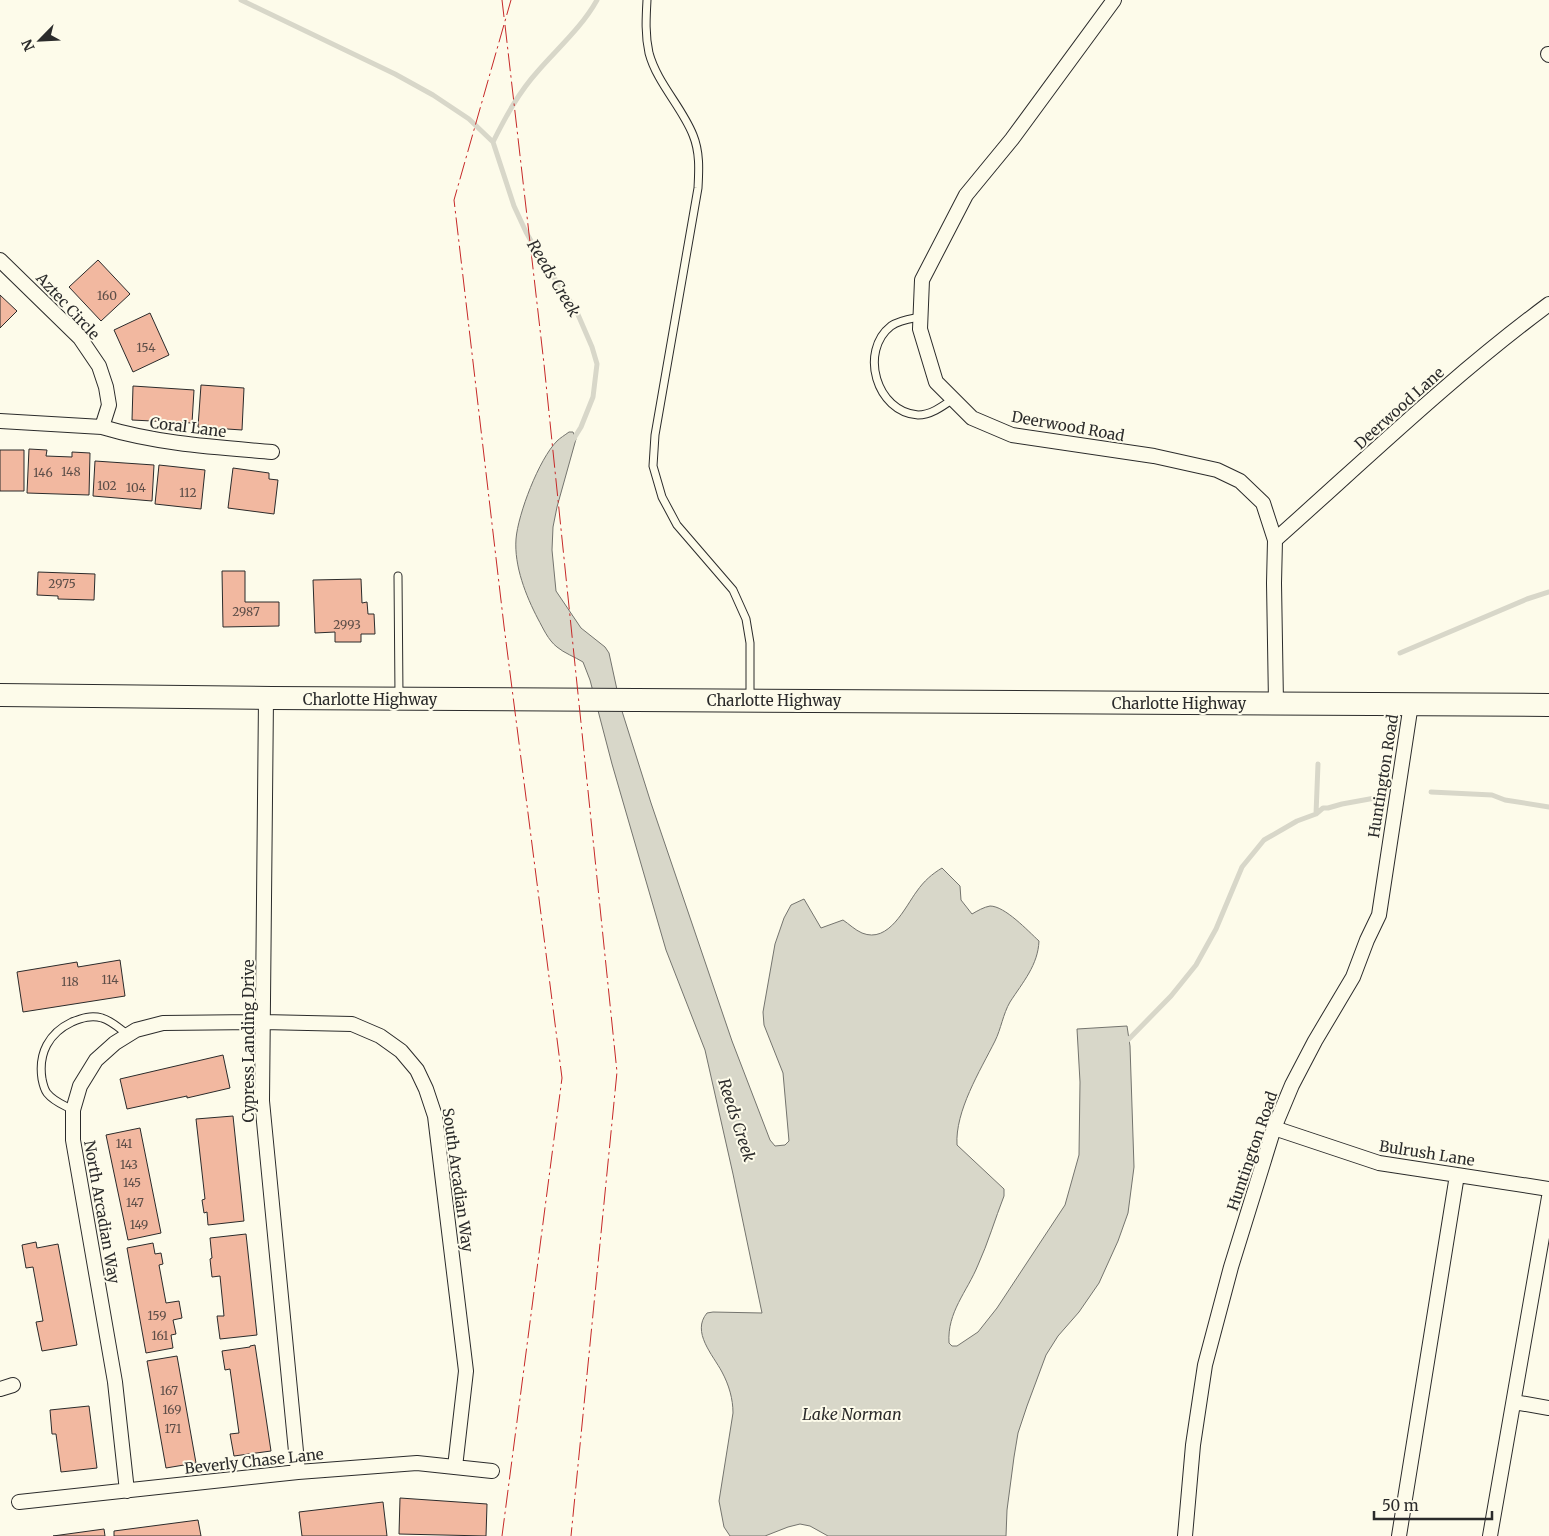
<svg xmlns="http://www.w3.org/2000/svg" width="1549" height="1536" viewBox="0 0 1549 1536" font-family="Merriweather,serif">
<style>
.water{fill:#d8d7c9;stroke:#74746e}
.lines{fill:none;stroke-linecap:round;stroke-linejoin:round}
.stream{stroke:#d8d7c9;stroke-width:5}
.building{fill:#f2b8a0;stroke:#2b2b2b}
.service-casing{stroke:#2b2b2b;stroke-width:9}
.minor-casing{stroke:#2b2b2b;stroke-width:16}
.primary-casing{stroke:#2b2b2b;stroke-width:24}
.service{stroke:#fdfbea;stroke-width:7}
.minor{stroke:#fdfbea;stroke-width:14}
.primary{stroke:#fdfbea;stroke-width:22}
.power{stroke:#c62828;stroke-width:1;stroke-dasharray:18 4 2.5 4;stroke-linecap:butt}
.labels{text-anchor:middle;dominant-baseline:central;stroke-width:4;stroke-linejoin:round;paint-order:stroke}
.number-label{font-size:12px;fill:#5d4e48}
.street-label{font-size:15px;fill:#2b2b2b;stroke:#fdfbea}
.water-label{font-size:16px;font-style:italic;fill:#2b2b2b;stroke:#fdfbea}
</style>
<rect width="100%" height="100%" fill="#fdfbea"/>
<path class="water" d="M569,432H573L576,439L557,507L553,527L552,550L556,591L581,628L605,647L609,653L621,708L651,803L732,1041L770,1140L775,1146L785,1145L789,1141L783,1073L764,1025L763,1012L775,944L784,918L791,905L804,899L821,928L843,920C849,924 855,930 862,933C889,944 905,907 917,891C924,881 932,874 942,868L960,886L961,900L972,914C977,911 984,907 990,906C1005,906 1028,931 1039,941C1038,965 1023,982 1010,1002C1003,1014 1001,1029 995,1041C980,1071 955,1111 957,1145L1004,1189V1196C995,1219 988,1243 978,1265C967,1292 947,1312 949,1343L952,1346H957L978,1332L997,1308L1065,1205L1079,1155L1080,1082L1077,1029L1127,1026L1130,1046L1134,1167L1128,1213L1118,1241L1099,1283L1079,1312L1058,1336L1046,1355L1027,1406L1018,1433L1014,1457L1007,1510L1006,1536H828L810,1526L800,1524L788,1527L765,1536H730L724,1527L719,1501L733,1413C733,1399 729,1385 722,1372C713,1355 691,1332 707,1313L713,1312L762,1313L733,1174L705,1050L666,950L612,764L590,680L583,662C575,657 564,653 557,647C548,640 543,628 538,619C526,596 514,566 516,539C518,514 539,459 557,441C560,438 565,435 569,432Z"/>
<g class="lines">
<path class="stream" d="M241,0L395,74L433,95L469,119L493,142L514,206L526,232L540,257L576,310L592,347L597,364L593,397L581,427L573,440
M493,142C506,116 519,92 538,71C558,48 582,27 597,0
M1400,653L1527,599L1549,592
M1431,792L1492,795L1505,800L1549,807
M1316,814L1318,764
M1125,1043L1171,996L1196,965L1216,929L1242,867L1264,840L1297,821L1316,814L1323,808H1328L1342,804L1375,798"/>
</g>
<path class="building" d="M98,260L130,294L101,321L69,287Z
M0,295L17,311L0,328Z
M150,313L169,355L133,372L114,330Z
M201,385L244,388L242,430L198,427Z
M133,386L194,390L192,423L132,420Z
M29,449L47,450L46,456L72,457V452L90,453L89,495L27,493Z
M0,450H24V491H0Z
M95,461L154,465L152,501L93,496Z
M159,465L205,470L201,509L155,504Z
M233,468L269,473V479L278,480L274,514L228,508Z
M222,571H245V602H279V626L223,627Z
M38,572L95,574L94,600L58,599V596L37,595Z
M361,579L362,603L367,602L368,614H374L375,634H361V642H335V632L315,633L313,580Z
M120,960L125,996L23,1012L17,972L77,962L78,967Z
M223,1055L230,1088L187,1098V1096L127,1109L120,1079Z
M233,1116L244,1221L208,1225L207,1212L204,1213L202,1200L205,1199L196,1119Z
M140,1128L161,1233L128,1240L106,1135Z
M246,1234L257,1335L220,1339L217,1316H224L220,1276L212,1277L210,1259L212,1258L210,1238Z
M36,1242L37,1248L58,1244L77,1345L42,1351L36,1322L43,1321L33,1267L26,1268L22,1245Z
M153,1243L155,1254L161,1253L163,1264L159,1265L166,1303L179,1301L182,1318L173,1320L176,1334L171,1335L173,1348L146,1353L127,1248Z
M255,1345L271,1451L234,1456L230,1434L239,1433L230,1369L225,1370L222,1351L250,1347V1346Z
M177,1356L196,1463L166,1468L147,1361Z
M89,1406L97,1468L61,1472L56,1434H52L50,1410Z
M400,1498L487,1504L486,1536L399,1534Z
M383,1502L387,1536H302L299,1512Z
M198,1520L201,1536H114V1531Z
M104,1529L105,1536H53Z"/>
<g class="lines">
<defs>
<path id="service" d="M647,0C646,18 645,35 649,53C657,83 682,107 693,135C700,152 699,170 698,188L655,435L653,466L662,497L677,525L733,590L746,619L750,643V697
M920,317C910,319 900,320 891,326C859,351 876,412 918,415C931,415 943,406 953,399
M398,576L399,696
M73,1110C64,1105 54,1102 47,1093C44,1089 43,1084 42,1079C38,1053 49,1033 72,1022C82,1018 91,1015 102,1018C112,1021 120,1029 128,1035"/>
<path id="minor" d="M1114,0L1012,139L966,195L922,280L920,329L936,382L972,418L1012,435L1154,456L1217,470L1240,481L1263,503L1275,540L1274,583L1276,703
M1548,54L1549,55
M0,260L80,338L99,366L106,387L109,405L102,427L0,421
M102,427C159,444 214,447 272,452
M1275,540C1365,460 1452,376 1549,304
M266,698L262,1101L298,1472
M1274,1128L1379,1163L1549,1189
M0,1389L13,1385
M1514,1402L1549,1408
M127,1491L115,1382L73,1140V1110L80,1086L96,1060L115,1043L136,1030L163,1023L263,1022L352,1024L380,1036L401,1051L417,1070L426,1089L435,1116L466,1371L455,1467
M19,1502L298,1472L417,1463L492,1471
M1185,1536L1193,1445L1205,1365L1231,1267L1274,1128L1292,1085L1315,1041L1353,977L1367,940L1379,915L1411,704
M1399,1536L1457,1175
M1490,1536L1549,1197"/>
<path id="primary" d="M0,695L272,698L1549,705"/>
</defs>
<use href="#service" class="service-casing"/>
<use href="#minor" class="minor-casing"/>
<use href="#primary" class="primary-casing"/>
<use href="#service" class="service"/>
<use href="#minor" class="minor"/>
<use href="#primary" class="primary"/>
<path class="power" d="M502,0L504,17
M505,25L544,364L617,1072L571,1536
M502,1536L562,1078L504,626L454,200L511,0"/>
</g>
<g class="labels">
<g class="number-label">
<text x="107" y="295">160</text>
<text x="146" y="347">154</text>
<text x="71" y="471">148</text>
<text x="43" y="472">146</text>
<text x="107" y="485">102</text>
<text x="136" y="487">104</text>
<text x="188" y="492">112</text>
<text x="62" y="583">2975</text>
<text x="246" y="611">2987</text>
<text x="347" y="624">2993</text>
<text x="110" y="979">114</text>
<text x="70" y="981">118</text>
<text x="124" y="1143">141</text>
<text x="129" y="1164">143</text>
<text x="132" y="1182">145</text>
<text x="135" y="1202">147</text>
<text x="139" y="1224">149</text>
<text x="157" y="1315">159</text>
<text x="160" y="1335">161</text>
<text x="169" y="1390">167</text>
<text x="172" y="1409">169</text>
<text x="173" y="1428">171</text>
</g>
<g class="street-label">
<text transform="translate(68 306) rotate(47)">Aztec Circle</text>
<text transform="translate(1399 408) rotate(-42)">Deerwood Lane</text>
<text transform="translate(1068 426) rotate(10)">Deerwood Road</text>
<text transform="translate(188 427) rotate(7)">Coral Lane</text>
<text x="370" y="699">Charlotte Highway</text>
<text x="774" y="700">Charlotte Highway</text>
<text x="1179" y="703">Charlotte Highway</text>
<text transform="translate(1383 776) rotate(-81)">Huntington Road</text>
<text transform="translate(248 1041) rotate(-90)">Cypress Landing Drive</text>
<text transform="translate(1252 1151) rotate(-71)">Huntington Road</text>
<text transform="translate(1427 1153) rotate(9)">Bulrush Lane</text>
<text transform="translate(458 1180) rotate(82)">South Arcadian Way</text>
<text transform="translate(102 1212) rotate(80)">North Arcadian Way</text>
<text transform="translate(254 1461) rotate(-6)">Beverly Chase Lane</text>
</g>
<g class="water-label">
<text transform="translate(554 278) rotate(59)">Reeds Creek</text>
<text transform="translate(737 1120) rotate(72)">Reeds Creek</text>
<text x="852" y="1414">Lake Norman</text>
</g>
</g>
<g transform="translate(40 40) rotate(246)" stroke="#fdfbea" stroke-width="4" paint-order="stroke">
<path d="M0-4L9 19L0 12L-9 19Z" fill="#2b2b2b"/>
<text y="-8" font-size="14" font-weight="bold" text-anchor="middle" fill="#2b2b2b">N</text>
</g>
<path d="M1374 1511v8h118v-8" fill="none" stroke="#2b2b2b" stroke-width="2.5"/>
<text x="1382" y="1511" font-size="15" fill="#2b2b2b" stroke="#fdfbea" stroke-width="4" paint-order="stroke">50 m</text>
</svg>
